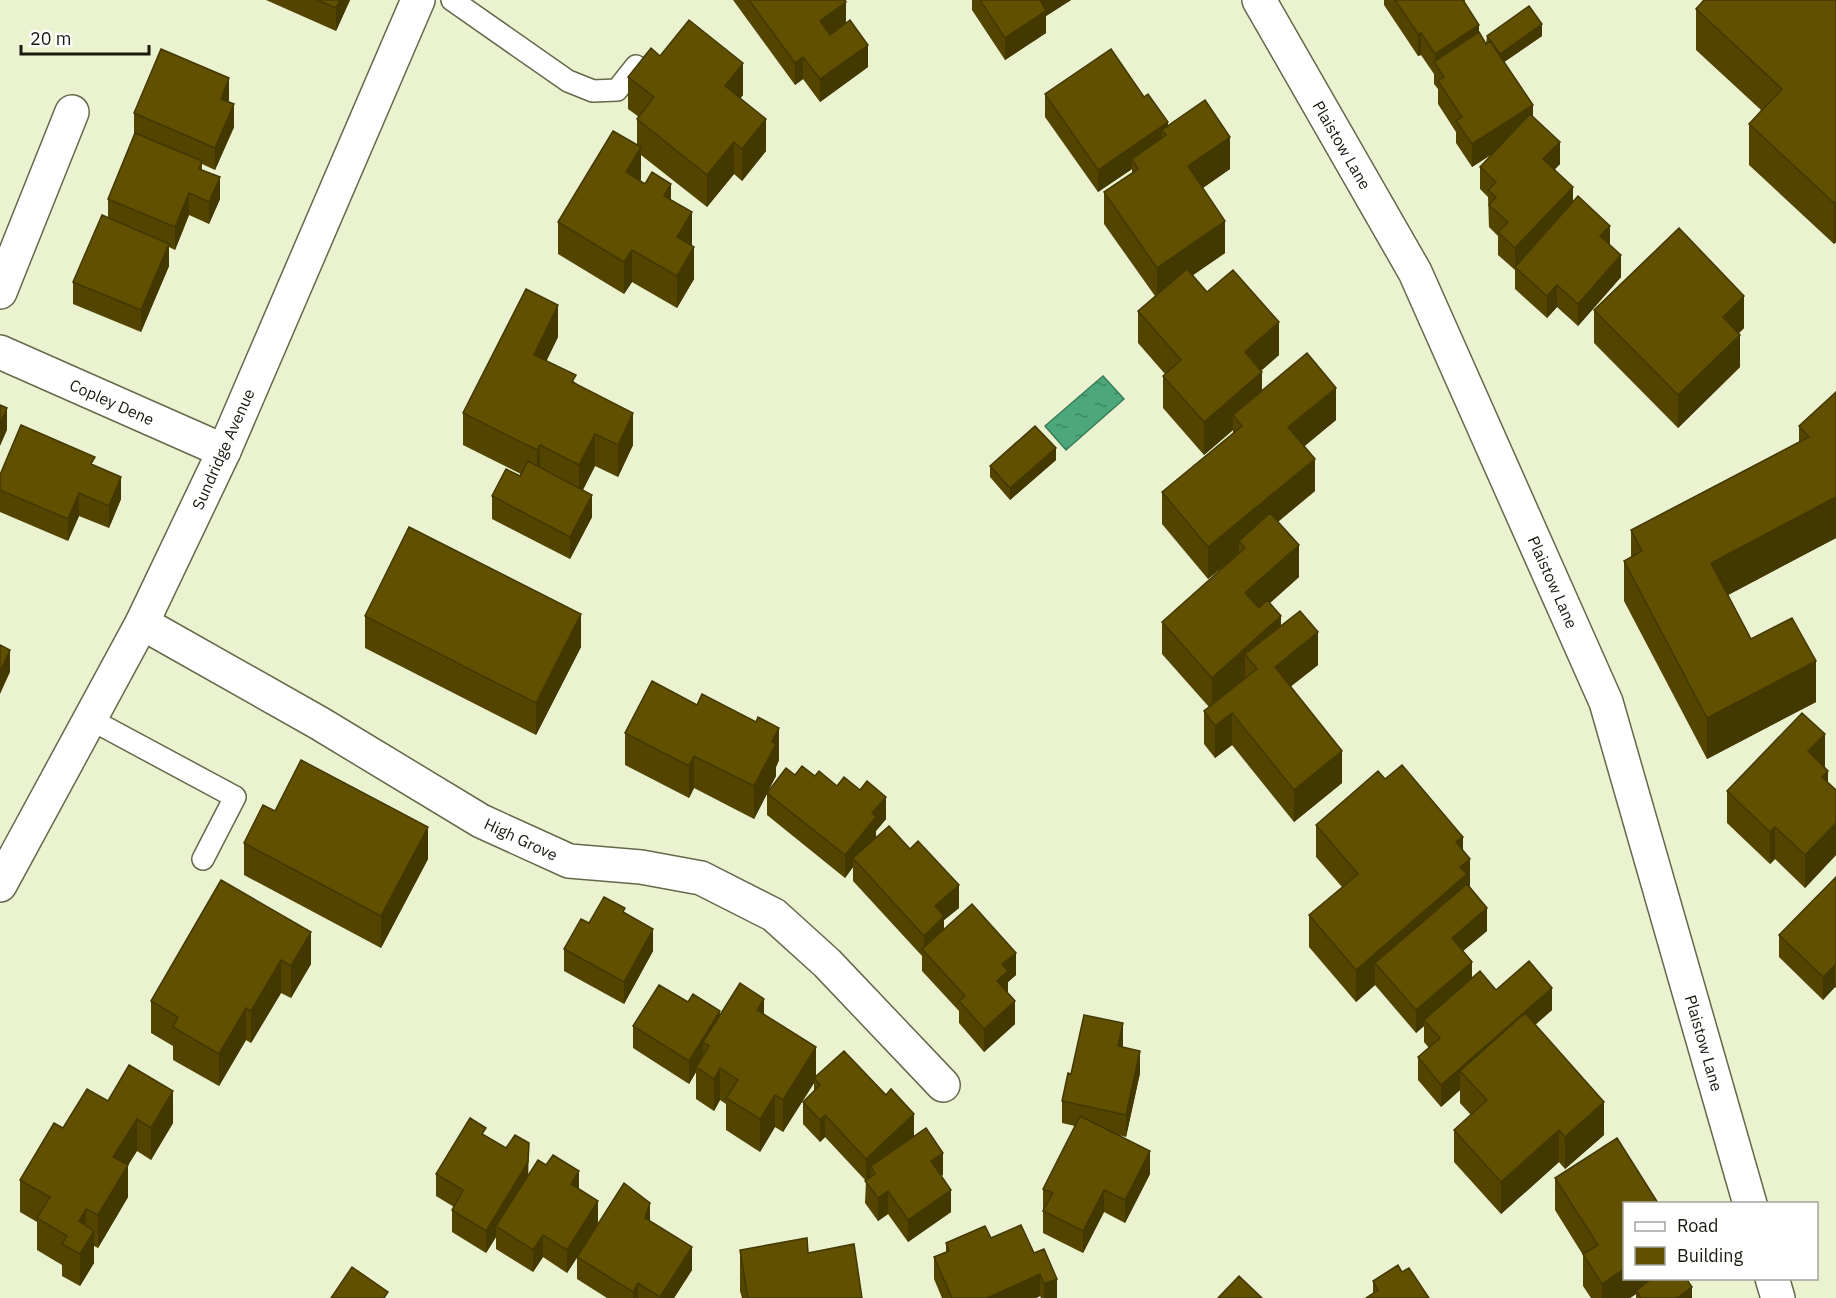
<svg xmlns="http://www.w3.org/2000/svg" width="1836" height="1298" viewBox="0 0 1836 1298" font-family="'IBM Plex Sans',sans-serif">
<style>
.water{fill:url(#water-ripples);stroke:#3c7d5a;stroke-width:1.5}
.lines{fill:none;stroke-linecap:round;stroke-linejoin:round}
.service-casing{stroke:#63694a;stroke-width:24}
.minor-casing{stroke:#63694a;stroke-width:36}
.tertiary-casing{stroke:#63694a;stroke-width:36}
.service{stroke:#fff;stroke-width:21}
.minor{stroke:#fff;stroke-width:33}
.tertiary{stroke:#fff;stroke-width:33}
.wall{fill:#534500}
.shaded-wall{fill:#433800}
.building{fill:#605000;stroke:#433800;stroke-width:1.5}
.labels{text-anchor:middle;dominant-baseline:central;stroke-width:6;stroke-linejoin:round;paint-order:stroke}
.street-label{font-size:16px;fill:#181a0e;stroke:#fff}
</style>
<defs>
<pattern id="water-ripples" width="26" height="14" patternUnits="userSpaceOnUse" patternTransform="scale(1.5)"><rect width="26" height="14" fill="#4ca87b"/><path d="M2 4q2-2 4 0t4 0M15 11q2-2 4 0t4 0" fill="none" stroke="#3e8863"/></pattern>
</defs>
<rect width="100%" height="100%" fill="#eaf2cf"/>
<path class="water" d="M1103,376L1124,399L1066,450L1045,426Z"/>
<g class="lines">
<defs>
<path id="service" d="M452,0L568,81L593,91L617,90L636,66
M90,719L235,797L203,859"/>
<path id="minor" d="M0,292L72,112
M0,352L224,451
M142,623L319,723L481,821L569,861L641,867L701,878L774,915L827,963L943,1085"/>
<path id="tertiary" d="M1259,0L1415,272L1606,702L1750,1204
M0,885L142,623L224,451L418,0
M1772,1278L1778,1298"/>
</defs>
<use href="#service" class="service-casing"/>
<use href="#minor" class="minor-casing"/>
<use href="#tertiary" class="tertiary-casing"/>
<use href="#service" class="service"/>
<use href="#minor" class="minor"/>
<use href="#tertiary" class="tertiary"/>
</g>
<path class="wall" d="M266,0H350L336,31Z
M733,0H845L846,23L868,67L820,102L803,79L795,85Z
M972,0H1071L1046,16V33L1005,60L972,10Z
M1384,0H1465V3L1479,33L1486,44L1487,36H1542L1504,62L1533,116L1560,164L1555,169L1573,201L1610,245L1621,277L1578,326L1557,307L1547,318L1515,289V270L1498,255V236L1489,227L1488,197L1480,189V167L1494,153L1472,167L1456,143V132L1438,104V89L1434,84V74L1421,55L1418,56L1384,5Z
M1836,0V242L1834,244L1749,165V124L1761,110L1696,50V9Z
M660,56L743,95L740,99L766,151L742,181L734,174L707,207L641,155V179L640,181L671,200L692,244V246L694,279L677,308L632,282L624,294L558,254V222L637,145V119L639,117L628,109V77Z
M1045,94L1144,97L1168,126L1230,169L1203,188L1225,253L1193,275L1207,292L1279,355L1261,371L1262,391L1336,420L1304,446L1315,491L1278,522L1299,577L1270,603L1281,626L1318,665L1291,686L1342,783L1294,822L1232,745L1215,758L1204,744V711L1209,707L1162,654V622L1236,556L1208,579L1162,524V492L1233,433V430L1204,455L1163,408V376L1165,374L1138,343V311L1155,296L1104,224V192L1132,173V169L1098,192L1045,117Z
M229,100L228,102L234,127L215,170L202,164V170L220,199L209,224L189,215L175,250L169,247V266L141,332L73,304V282L108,218V199L134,135V113Z
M1594,310L1744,328L1739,333L1740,367L1678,428L1594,343Z
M558,337L546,361L576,383L633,445L618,477L595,466L583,490L592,517L570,559L492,519V496L521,474L463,445V413Z
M1836,392V538L1728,595L1751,639L1816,702L1707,759L1624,601V561L1631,557V530L1799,442V426Z
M1056,460L1010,500L990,477V466Z
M95,466L121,499L109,528L79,516L68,541L0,512V475Z
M365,616L581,647L536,735L365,648Z
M625,733L779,760L776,767V776L768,791L795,775L815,776L837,786L886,819L876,831V838L959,908L944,920V929L1016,975L1008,982V993L1015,1024L984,1052L959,1023V1011L922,971V956L853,881V867L845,878L767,815V794L754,819L694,788L689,798L625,765Z
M1825,766L1828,783L1836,790V855L1805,888L1775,859L1770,864L1727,823V791Z
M1385,779L1463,851L1470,888L1487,931L1463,951L1472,978L1496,990L1552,1010L1535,1025L1604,1135L1565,1169L1559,1162L1501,1214L1454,1162V1130L1471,1115L1460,1103V1090L1441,1107L1418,1080V1057L1429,1048L1424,1042V1026L1416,1033L1375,985L1356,1002L1309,947V915L1342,887L1316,857V825Z
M275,811L428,859L381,948L244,875V843Z
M1836,877V988L1835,987L1823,1000L1779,957V935Z
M221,880L311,964L291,998L281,993L251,1043L246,1040L219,1086L173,1060V1046L151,1033V1001Z
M625,913L653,951L624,1004L564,971V949L589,923Z
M688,1002L720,1014H764L816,1076L914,1136L943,1175L941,1176L951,1212L908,1242L888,1214L878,1221L865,1203L866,1181L825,1137L820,1142L803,1124V1102L814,1091V1083L783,1132L775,1127L760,1152L726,1130V1104L720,1100L714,1111L696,1099V1072L689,1084L633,1048V1026Z
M1123,1045V1047L1140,1073L1126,1137L1118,1135L1150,1174L1125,1223L1104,1212L1083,1253L1043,1233V1189L1075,1126L1062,1123V1101L1071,1074Z
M108,1101L173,1123L151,1160L137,1151L128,1165V1197L98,1248L94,1246V1263L80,1286L62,1276V1265L37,1250V1222L20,1212V1180L63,1128Z
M486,1136L528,1175L579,1190L598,1223L650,1221L692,1270L674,1298H607L577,1279V1258L567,1273L543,1257L533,1272L496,1249V1237L486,1253L452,1232V1210L454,1207L436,1196V1174Z
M1555,1178L1624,1203L1650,1280L1692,1298H1636V1294L1630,1298H1591L1583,1286V1255L1555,1210Z
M991,1238L1034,1253L1057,1298H1041L1040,1296L1036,1298H942L934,1279V1257L946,1252V1243Z
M740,1250L808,1253L862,1298H742L740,1291Z
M1402,1272L1373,1294V1281Z"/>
<path class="shaded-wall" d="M340,0H350L336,31V8Z
M1039,0H1071L1046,16V33L1005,60V38Z
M846,2V24L820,43V21Z
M1542,24V36L1500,65V54Z
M1479,25V47L1435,63V54Z
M1421,33V55L1418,56V34Z
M868,45V67L820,102V79Z
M803,57V79L795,85V63Z
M743,63V95L725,118V86Z
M229,78V100L221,121V99Z
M234,104V127L215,170V148Z
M1533,105V127L1472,167V144Z
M766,119V151L742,181V149Z
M1168,122V144L1166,135L1162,130V148L1132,159V169L1098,192V170Z
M1230,137V169L1188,198V166Z
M734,142V174L707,207V175Z
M1560,142V164L1543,181V159Z
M641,147V179L626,204V172Z
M220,177V199L209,224V202Z
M671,184V216L664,196Z
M1573,187V209L1515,268V248Z
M189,193V215L175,250V227Z
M1836,201V242L1834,244V203Z
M692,212V244L677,269V237Z
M1225,221V253L1157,300V268Z
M1610,226V248L1600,236Z
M169,244V266L141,332V310Z
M694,247V279L677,308V276Z
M632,250V282L624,294V262Z
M1621,255V277L1578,326V304Z
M1557,285V307L1547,318V296Z
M1744,296V328L1723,349V317Z
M558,305V337L534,387V355Z
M1279,322V355L1245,384V352Z
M1740,335V367L1678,428V395Z
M1262,372V404L1233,415V430L1204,455V422Z
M1336,388V420L1288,460V427Z
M7,408V430L0,446V424Z
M633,413V445L618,477V445Z
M595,434V466L579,497V465Z
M540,445V477L537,483V450Z
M1056,448V460L1010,500V488Z
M1315,459V491L1245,548L1239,541V554L1208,579V547Z
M121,477V499L109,528V506Z
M79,493V516L68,541V519Z
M592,495V517L570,559V537Z
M1836,497V538L1711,604V563Z
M1299,545V577L1245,625V593Z
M581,614V647L536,735V703Z
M1281,616V648L1257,669L1245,654V680L1212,710V678Z
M1318,632V665L1275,699V667Z
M10,650V672L0,694V672Z
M1816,661V702L1707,759V718Z
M1232,713V745L1215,758V726Z
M779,728V760L776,767V776L754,819V786L772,742Z
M1825,734V766L1808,783V751Z
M1342,751V783L1294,822V790Z
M694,756V788L689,798V766Z
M1828,771V803L1822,777Z
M886,797V819L876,831V839L853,858V867L845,878V855L872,813Z
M1836,823V855L1805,888V855Z
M428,827V859L381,948V916Z
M1775,827V859L1770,864V832Z
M1463,837V864L1470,859V891L1375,963V985L1356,1002V970L1456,842Z
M959,885V908L944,920V939L924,950V936L935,906Z
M1487,908V931L1452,960V938Z
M653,929V951L624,1004V982Z
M311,932V964L291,998V966Z
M1016,953V975L1008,982V993L997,981L1002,964Z
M281,960V993L251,1043V1011Z
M1472,962V985L1424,1020V1026L1416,1033V1010Z
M1835,965V987L1823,1000V977Z
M1552,988V1010L1470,1082L1460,1071V1090L1441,1107V1085Z
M764,999V1031L757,1010Z
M1015,1001V1024L984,1052V1029Z
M246,1008V1040L219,1086V1054Z
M720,1011V1033L709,1046L703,1042V1061L696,1067V1072L689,1084V1061Z
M1123,1023V1045L1118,1069V1046Z
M816,1047V1079L814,1078V1083L783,1132V1100Z
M1140,1051V1073L1126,1137V1115Z
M720,1068V1100L714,1111V1079Z
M173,1091V1123L151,1160V1128Z
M775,1095V1127L760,1152V1119Z
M1604,1102V1135L1565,1169V1137Z
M914,1114V1136L871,1166V1176L866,1181V1159Z
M825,1115V1137L820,1142V1120Z
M137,1119V1151L113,1189V1157Z
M1559,1130V1162L1501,1214V1182Z
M529,1143L528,1185L496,1226V1237L486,1253V1231Z
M1150,1151V1174L1125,1223V1200Z
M943,1153V1175L931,1183V1161Z
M128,1165V1197L98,1248V1215Z
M579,1171V1194L571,1184Z
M951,1190V1212L908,1242V1220Z
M1104,1190V1212L1083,1253V1231Z
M888,1191V1214L878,1221V1198Z
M598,1201V1223L567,1273V1250Z
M650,1203V1226L645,1218Z
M86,1209V1241L79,1221Z
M94,1231V1263L80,1286V1254Z
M543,1235V1257L533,1272V1250Z
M692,1247V1270L674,1298H660Z
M1624,1269V1278H1650V1285L1636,1291V1294L1630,1298H1602V1284Z
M1040,1274V1296L1036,1298H987Z
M1057,1279V1298H1044V1284Z
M638,1283V1298H633V1292Z
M1692,1287V1298H1677Z"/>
<path class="building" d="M317,0H340L336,8Z
M749,0H845L846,2L820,21L830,35L850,20L868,45L820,79L803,57L795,63Z
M980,0H1040L1046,11L1005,38Z
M1395,0H1463L1479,25L1435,54L1421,33L1418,34Z
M1704,0H1836V201L1834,203L1749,124L1782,89L1696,9Z
M1529,6L1542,24L1500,54L1487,36Z
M689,20L743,63L725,86L766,119L742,149L734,142L707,175L637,119L654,97L628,77L651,48L660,56Z
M1479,32L1486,44L1490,41L1533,105L1472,144L1456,121L1462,117L1438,81L1444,77L1434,62Z
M161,49L229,78L221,99L234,104L215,148L134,113Z
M1111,49L1144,97L1148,94L1168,122L1098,170L1045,94Z
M1205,100L1230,137L1188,166L1225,221L1157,268L1104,192L1138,169L1132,159L1166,135L1162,130Z
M1530,114L1560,142L1543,159L1573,187L1515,248L1498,232L1508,222L1489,205L1496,197L1488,190L1496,182L1480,167Z
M613,131L641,147L626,172L645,184L652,172L671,184L664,196L692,212L677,237L694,247L677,276L632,250L624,262L558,222Z
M135,133L202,161L199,169L220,177L209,202L189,193L175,227L108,199Z
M1578,196L1610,226L1600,236L1621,255L1578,304L1557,285L1547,296L1515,267Z
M102,215L169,244L141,310L73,282Z
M1679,228L1744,296L1723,317L1740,335L1678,395L1594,310Z
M1187,269L1207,292L1233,270L1279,322L1245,352L1262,372L1204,422L1163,376L1181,360L1138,311Z
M526,289L558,305L534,355L576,375L572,382L633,413L618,445L595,434L579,465L540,445L537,450L463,413Z
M1307,353L1336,388L1288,427L1315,459L1208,547L1162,492L1242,426L1233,415Z
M1836,392V497L1711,563L1751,639L1792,618L1816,661L1707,718L1624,561L1642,551L1631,530L1809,437L1799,426Z
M0,405L7,408L0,424Z
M21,425L95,457L91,464L121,477L109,506L79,493L68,519L0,490V475Z
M1035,426L1056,448L1010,488L990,466Z
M528,461L592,495L570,537L492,496L506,469L520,476Z
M1270,513L1299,545L1245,593L1259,608L1267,600L1281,616L1212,678L1162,622L1245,548L1239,541Z
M409,527L581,614L536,703L365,616Z
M1300,611L1318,632L1275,667L1342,751L1294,790L1232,713L1215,726L1204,711L1257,669L1245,654Z
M0,645L10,650L0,672Z
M652,681L697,705L702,694L756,722L758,717L779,728L772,742L776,744L754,786L694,756L689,766L625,733Z
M1802,713L1825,734L1808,751L1828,771L1822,777L1836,790V823L1805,855L1775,827L1770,832L1727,791Z
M301,760L428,827L381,916L244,843L263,805L275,811Z
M1402,765L1463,837L1456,842L1470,859L1460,867L1467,874L1356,970L1309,915L1358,874L1316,825L1378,771L1385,779Z
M802,766L815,776L819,771L837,786L844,777L860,790L867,781L886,797L872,813L876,817L845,855L767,793L786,768L795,775Z
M889,826L910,849L918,841L959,885L935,906L944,916L924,936L853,858Z
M1836,877V965H1835L1823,977L1779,935Z
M221,880L311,932L291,966L281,960L251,1011L246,1008L219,1054L173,1027L178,1017L151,1001Z
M1467,884L1487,908L1452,938L1472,962L1416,1010L1375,963Z
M604,897L625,908L623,912L653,929L624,982L564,949L581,919L589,923Z
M972,904L1016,953L1002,964L1008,971L997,981L1015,1001L984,1029L959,1001L965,996L922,949Z
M1529,961L1552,988L1441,1085L1418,1057L1440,1038L1424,1020L1480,971L1496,990Z
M740,983L764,999L757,1010L816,1047L783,1100L775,1095L760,1119L726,1098L738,1080L720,1068L714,1079L696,1067L709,1046L703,1042Z
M659,985L688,1002L693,994L720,1011L689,1061L633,1026Z
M1525,1013L1604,1102L1565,1137L1559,1130L1501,1182L1454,1130L1487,1100L1460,1071Z
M1084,1015L1123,1023L1118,1046L1140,1051L1126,1115L1062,1101L1068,1073L1071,1074Z
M844,1051L886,1095L891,1089L914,1114L866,1159L825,1115L820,1120L803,1102L820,1085L814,1078Z
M129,1065L173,1091L151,1128L137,1119L113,1157L128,1165L98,1215L86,1209L79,1221L94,1231L80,1254L62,1244L67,1236L37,1218L50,1197L20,1180L54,1123L63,1128L87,1089L108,1101Z
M1080,1116L1150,1151L1125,1200L1104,1190L1083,1231L1043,1211L1053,1193L1043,1189Z
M470,1118L486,1128L482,1134L506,1148L515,1135L529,1143L528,1162L486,1231L452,1210L463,1190L436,1174Z
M926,1128L943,1153L931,1161L951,1190L908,1220L888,1191L878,1198L865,1181L875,1174L871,1166Z
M1617,1138L1658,1203H1624V1269L1602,1284L1583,1254L1598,1245L1555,1178Z
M553,1155L579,1171L571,1184L598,1201L567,1250L543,1235L533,1250L496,1226L538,1160L546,1165Z
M624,1183L650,1203L645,1218L692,1247L660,1297L638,1283L633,1292L577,1257Z
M1021,1225L1034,1253L1044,1249L1057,1279L1044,1284L1040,1274L987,1298H952L934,1257L949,1251L946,1243L985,1226L991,1238Z
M807,1238L808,1253L854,1244L862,1298H748L740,1250Z
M1398,1265L1402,1272L1409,1268L1429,1298H1366L1378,1290L1373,1281Z
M352,1267L388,1292L384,1298H331Z
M1239,1276L1262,1298H1218Z
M1652,1278H1686L1692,1287L1677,1298H1641L1636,1291Z"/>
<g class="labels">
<g class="street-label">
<text transform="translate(1342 145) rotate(60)">Plaistow Lane</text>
<text transform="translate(112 402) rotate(24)">Copley Dene</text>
<text transform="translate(223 449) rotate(-66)">Sundridge Avenue</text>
<text transform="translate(1553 582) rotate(66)">Plaistow Lane</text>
<text transform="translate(521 839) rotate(25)">High Grove</text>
<text transform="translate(1704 1043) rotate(74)">Plaistow Lane</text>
</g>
</g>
<rect x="1623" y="1202" width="195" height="78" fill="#ffffff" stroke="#a3a39f" stroke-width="1.5"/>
<rect x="1635" y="1222" width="30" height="9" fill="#ffffff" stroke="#a3a39f" stroke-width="1.5"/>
<text x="1677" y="1232" font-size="18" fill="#181a0e">Road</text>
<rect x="1635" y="1247" width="30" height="18" fill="#605000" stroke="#a3a39f" stroke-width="1.5"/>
<text x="1677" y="1262" font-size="18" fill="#181a0e">Building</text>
<path d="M21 45v9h128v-9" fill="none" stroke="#181a0e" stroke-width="3"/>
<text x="30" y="45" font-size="18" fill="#181a0e" stroke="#ffffff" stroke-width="4.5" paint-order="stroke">20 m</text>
</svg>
